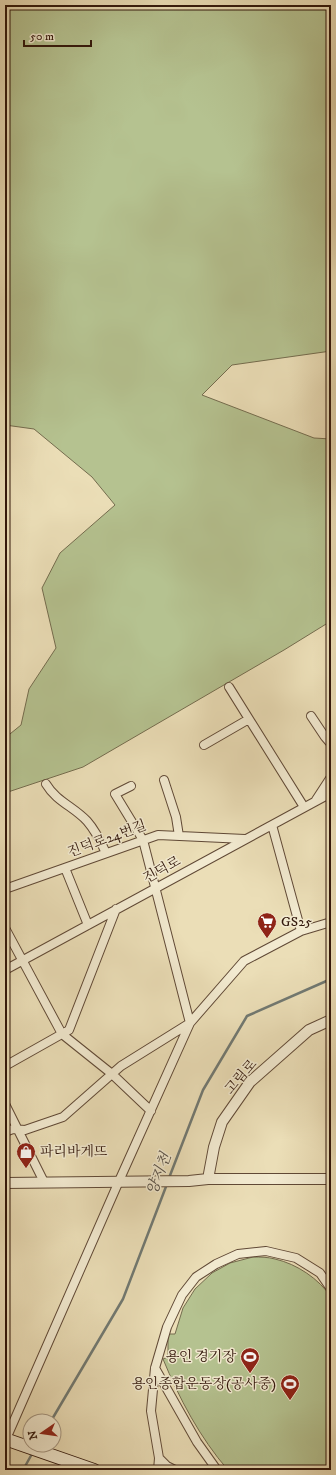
<svg xmlns="http://www.w3.org/2000/svg" width="336" height="1475" viewBox="0 0 336 1475" font-family="'IM FELL DW Pica','Noto Serif KR',serif">
<style>
.green{fill:#b5c290;stroke:#746c4e}
.lines{fill:none;stroke-linecap:round;stroke-linejoin:round}
.stream{stroke:#717972;stroke-width:2.5}
.minor-casing{stroke:#604936;stroke-width:10}
.tertiary-casing{stroke:#604936;stroke-width:12}
.secondary-casing{stroke:#32170b;stroke-width:14}
.minor{stroke:#f2ead0;stroke-width:8}
.tertiary{stroke:#f2ead0;stroke-width:10}
.secondary{stroke:#f2ead0;stroke-width:12}
.labels{text-anchor:middle;dominant-baseline:central;stroke-width:3;stroke-linejoin:round;paint-order:stroke}
.street-label{font-size:14px;fill:#32170b;stroke:#f2ead0}
.poi-label{font-size:14px;fill:#32170b;stroke:#f2ead0;text-anchor:start}
.water-label{font-size:15px;font-style:italic;fill:#575047;stroke:#f2ead0}
</style>
<rect width="100%" height="100%" fill="#ebdeb7"/>
<filter id="stains"><feTurbulence type="fractalNoise" baseFrequency=".005" numOctaves="4"/><feColorMatrix values="0 0 0 0 .2 0 0 0 0 .09 0 0 0 0 .02 0 0 0 .5 -.17"/></filter>
<radialGradient id="worn" r=".72"><stop offset=".6" stop-color="#630" stop-opacity="0"/><stop offset="1" stop-color="#630" stop-opacity=".3"/></radialGradient>
<path class="green" d="M5,5H331V351L232,365L202,395L314,438L331,439V621L284,650L83,767L5,793V738L21,725L29,689L56,648L42,588L60,553L115,505L92,477L34,429L5,425Z
M253,1257C260,1257 268,1257 275,1259C297,1264 319,1279 331,1297V1470H228C200,1438 179,1398 163,1359L168,1357V1334H175L183,1308L195,1289L212,1273L230,1263Z"/>
<g class="lines">
<path class="stream" d="M169,1178L203,1090L247,1016L331,979
M51,1421L123,1299L167,1184
M23,1470L33,1452"/>
<defs>
<path id="minor" d="M229,687L304,807
M311,716L325,737L331,744
M204,745L249,719
M164,780L176,817L179,836
M46,784C56,801 74,807 87,821C95,830 101,842 106,853
M316,800L331,777
M272,825L301,931
M65,868L88,925
M5,889L158,835L245,839
M5,928L62,1034L112,1074L151,1111
M5,970L331,793
M5,1066L69,1030L116,909
M5,1104L44,1182
M5,1132L13,1129L25,1130L63,1117L121,1066L190,1023L143,840L115,794L131,786
M155,1368L197,1442L217,1470
M6,1439L119,1181L190,1023L244,961L301,931L331,922
M159,1458L151,1411L155,1368L167,1327L182,1295L196,1277L216,1264L238,1254L266,1251L296,1258L320,1273L331,1289
M158,1470L159,1458L167,1466L175,1470"/>
<path id="tertiary" d="M208,1179L214,1147L222,1122L250,1082L309,1030L331,1020
M5,1183L189,1181L208,1179H331"/>
<path id="secondary" d="M5,1439L94,1470"/>
</defs>
<use href="#minor" class="minor-casing"/>
<use href="#tertiary" class="tertiary-casing"/>
<use href="#secondary" class="secondary-casing"/>
<use href="#minor" class="minor"/>
<use href="#tertiary" class="tertiary"/>
<use href="#secondary" class="secondary"/>
</g>
<defs>
<symbol id="supermarket-pin" viewBox="-11 -11 22 30"><path d="M0 17L-7.5 6A9.5 9.5 0 1 1 7.5 6Z" fill="#8f2418" stroke="#f2ead0"/><path d="M-6-5.5h2.5l.6 2H6L4.5 2H-2.5L-4.4-4H-6ZM-1.5 3.2a1.3 1.3 0 1 0 .1 0ZM3 3.2a1.3 1.3 0 1 0 .1 0Z" fill="#fff"/></symbol>
<symbol id="shop-pin" viewBox="-11 -11 22 30"><path d="M0 17L-7.5 6A9.5 9.5 0 1 1 7.5 6Z" fill="#8f2418" stroke="#f2ead0"/><path d="M-5-2.5h2.3a2.7 3.5 0 0 1 5.4 0H5L5.5 6h-11ZM-1.5-2.5h3a1.5 2.3 0 0 0-3 0Z" fill="#fff"/></symbol>
<symbol id="stadium-pin" viewBox="-11 -11 22 30"><path d="M0 17L-7.5 6A9.5 9.5 0 1 1 7.5 6Z" fill="#8f2418" stroke="#f2ead0"/><path d="M0-5a6.5 5 0 1 0 0 10a6.5 5 0 1 0 0-10ZM-3.5-1.8h7v3.6h-7Z" fill="#fff"/></symbol>
</defs>
<g fill-rule="evenodd">
<use href="#supermarket-pin" x="256" y="911" width="22" height="30"/>
<use href="#shop-pin" x="15" y="1141" width="22" height="30"/>
<use href="#stadium-pin" x="239" y="1346" width="22" height="30"/>
<use href="#stadium-pin" x="279" y="1373" width="22" height="30"/>
</g>
<g class="labels">
<g class="street-label">
<text transform="translate(107 839) rotate(-20)">진덕로24번길</text>
<text transform="translate(162 870) rotate(-29)">진덕로</text>
<text transform="translate(241 1077) rotate(-49)">고림로</text>
</g>
<g class="poi-label">
<text x="281" y="922">GS25</text>
<text x="40" y="1152">파리바게뜨</text>
<text x="236" y="1357" text-anchor="end">용인 경기장</text>
<text x="276" y="1384" text-anchor="end">용인종합운동장(공사중)</text>
</g>
<g class="water-label">
<text transform="translate(159 1174) rotate(-69)">양지천</text>
</g>
</g>
<rect width="336" height="1475" fill="none" stroke="#ebdeb7" stroke-width="20"/>
<rect x="6" y="6" width="324" height="1463" fill="none" stroke="#32170b" stroke-width="2"/>
<rect x="10" y="10" width="316" height="1455" fill="none" stroke="#32170b"/>
<g transform="translate(42 1433) rotate(257)"><circle r="19" fill="#f2ead0" stroke="#a59681"/>
<path d="M0-3L7 15L0 10L-7 15Z" fill="#8f2418"/>
<text y="-6" font-size="11" font-weight="bold" text-anchor="middle" fill="#32170b">N</text>
</g>
<path d="M24 40v6h67v-6" fill="none" stroke="#32170b" stroke-width="2"/>
<text x="30" y="40" font-size="12" fill="#32170b" stroke="#f2ead0" stroke-width="3" paint-order="stroke">50 m</text>
<rect width="100%" height="100%" filter="url(#stains)"/>
<rect width="100%" height="100%" fill="url(#worn)"/>
</svg>
